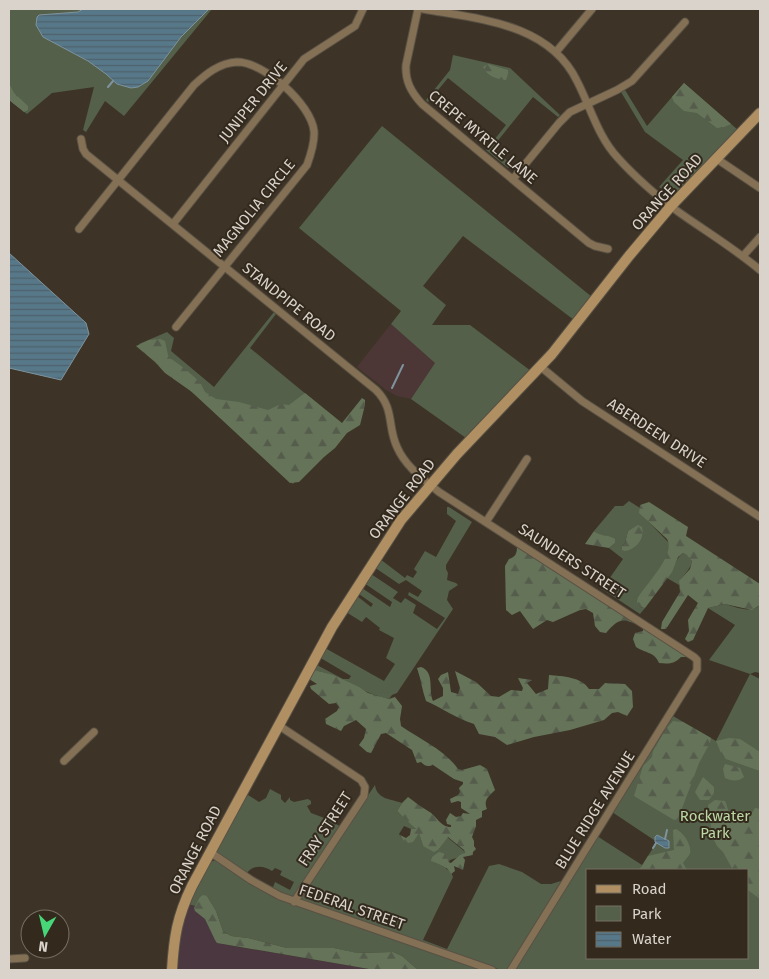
<svg xmlns="http://www.w3.org/2000/svg" width="769" height="979" viewBox="0 0 769 979" font-family="'Fira Sans',sans-serif">
<style>
.commercial{fill:#4a373f}
.industrial{fill:#4c3736}
.green{fill:#54604a;fill-rule:evenodd}
.forest{fill:url(#forest-firs)}
.water{fill:url(#water-rules);stroke:#7e939d}
.lines{fill:none;stroke-linecap:round;stroke-linejoin:round}
.stream{stroke:#7e939d;stroke-width:2}
.street-casing{stroke:#595145;stroke-width:9}
.secondary-casing{stroke:#595145;stroke-width:12}
.street{stroke:#847054;stroke-width:7}
.secondary{stroke:#b09063;stroke-width:10}
.labels{text-anchor:middle;dominant-baseline:central;stroke-width:4;stroke-linejoin:round;paint-order:stroke}
.street-label{font-size:15px;fill:#d9d3cb;stroke:#332a1d}
.park-label{font-size:15px;fill:#bcd9a5;stroke:#332a1d}
</style>
<defs>
<pattern id="forest-firs" width="22" height="20" patternUnits="userSpaceOnUse" patternTransform="scale(1.25)"><rect width="22" height="20" fill="#657459"/><path d="M5 1l3.5 6h-7zM16 11l3.5 6h-7z" fill="#555c4c"/></pattern>
<pattern id="water-rules" width="6" height="5" patternUnits="userSpaceOnUse" patternTransform="scale(1.25)"><rect width="6" height="5" fill="#577889"/><path d="M0 2.5h6" fill="none" stroke="#4e616b"/></pattern>
</defs>
<rect width="100%" height="100%" fill="#3d3427"/>
<path class="commercial" d="M188,904L211,912L221,944L375,970H178L181,929Z"/>
<path class="industrial" d="M391,324L435,363L411,399L397,396L386,390L357,367Z"/>
<path class="green" d="M9,9H212L124,116L105,101L86,132L83,130L94,87L52,93L27,114L9,100Z
M453,55L510,68L560,115L558,117L533,97L492,148L516,168H508L486,150L506,125L448,78L428,102L426,100L450,70Z
M684,83L738,130L676,192L668,193L659,187L683,160L645,132L621,92L625,90L647,126Z
M382,126L592,297L574,320L463,236L423,286L446,305L432,325H470L531,371L466,438L411,399L435,363L391,324L401,311L299,228Z
M274,312L276,314L250,348L341,423L293,484L139,344L167,332L174,338L171,351L214,387Z
M629,501L640,508V513L669,543C671,563 648,582 638,597L640,607L645,608L640,614L602,589L623,559L609,548L615,543L606,536L599,535L594,531L615,506H623ZM638,526L637,544L633,547L622,546L625,543L628,531Z
M447,507H449L472,522L446,565V569L448,573L447,580L456,583L458,585L449,591L447,600L453,609L397,693L392,695L389,699C363,694 341,676 315,670L317,665L343,679H349L351,676L319,657L325,648L384,681L395,664L386,658L394,638L379,630L380,628L366,617L362,622L346,612L357,596L371,607L373,604L359,594L362,588L390,607L392,602L364,583L371,574L398,592L393,598L401,603L405,598L416,605L413,613L437,629L445,618L408,595L409,592L418,597L422,591L406,580L399,584L374,567L380,559L405,578L407,575L413,578L417,572L414,569L425,551L436,557L456,521L447,514Z
M683,553L688,555L692,561C690,572 681,575 679,585L667,578C673,570 675,559 683,553Z
M725,604C736,607 751,614 760,605V673L755,672L750,674L760,679V970H515L597,836L642,865L657,842L612,812L673,716L716,741L750,674L709,660L735,625L708,608ZM642,866L649,870H748V958H588V870H637Z
M375,785C377,800 392,799 402,803L397,811L412,824L416,829H411L404,826L399,834L403,840L419,832L423,846L439,849L447,837L464,851L466,855L450,860L446,869L450,870L453,877L423,940L447,949L489,866L499,864L522,872L541,884H551L561,881L509,969L501,970L422,944L272,890L275,882L290,890L294,882L280,875L282,871L275,868L272,871C265,866 253,864 247,873L214,852L239,807L248,795L259,802L266,798L270,789L281,795V799L285,803L290,797V800L294,802L308,799L311,801V804L307,806L311,813L327,819L345,829Z
M215,860L263,891L282,900L485,970H418L402,956L393,952L356,953L334,948H287L248,938L231,936L223,931L216,911L207,896L199,898L195,906L188,904L209,863Z"/>
<path class="forest" d="M488,64L508,70V74L506,80C496,79 487,76 483,67Z
M9,83L14,93L28,106V110L24,112L9,100Z
M684,83L731,124L724,127L717,128L697,113L684,111L674,102L672,97Z
M160,339L165,341L168,355L170,358L184,368L200,382L205,392L216,399L239,402L268,410L281,404L289,405L305,393L342,423L362,398L365,400V405L360,425L347,433L335,448L324,457L299,482L290,483L192,392L165,373L155,362L136,346L149,340Z
M649,502L688,527L686,536L760,584V605L752,610L725,604L708,608L693,640L688,642L685,639L689,631L688,620L698,603L688,595L666,629H661L662,622L680,592L679,581L690,569L692,561L687,555L683,553L678,557L672,572L645,608L640,607L637,602L638,597C646,584 676,555 667,539L639,513L640,505Z
M638,525L642,527C645,539 636,549 625,551L622,550V546L625,543L628,531Z
M594,531C600,537 608,534 615,539V543L609,548L585,544Z
M517,547L683,652L688,657H681C674,664 669,664 659,663C655,652 645,653 636,647L633,639L635,633L643,631V627C623,619 621,616 606,633L600,632L595,626L593,613L586,609L580,610L553,622L547,620L533,629L520,611L512,615L506,610L505,566L509,559C515,557 517,554 517,547Z
M421,667C435,672 428,689 433,701L443,696V688L438,679L441,675L448,672L451,692L458,694L460,688L455,671L476,682L491,696L499,697L511,690L522,691L523,688L518,678L532,680L527,683L536,694L548,689L549,675C562,676 582,677 589,689H599L605,683L625,684L632,691L633,707L627,716L618,712L612,713L604,720L570,730L534,737L507,745L495,737L479,734L474,724C457,719 442,708 426,701C422,690 421,679 417,668Z
M315,670L333,675L359,687L368,693L389,699L395,697L402,706L400,719L401,726C420,739 446,751 458,769L462,770L480,765L487,769L495,790C489,796 483,800 487,809L482,811V817L476,820V826L472,837L474,841V846L476,849L473,852V855L463,857L465,860L463,870L454,866L455,871L451,874C449,867 437,863 431,861L432,857L439,852C445,853 448,856 448,862L451,863L460,855L465,853L464,850L448,837L439,849L434,852L423,846L419,833L413,842L408,843L403,840L400,835L406,838L410,835L411,829H416L397,811L402,803L408,797C415,802 421,807 428,811C437,816 440,827 451,827V825L447,824L446,820L450,813L456,817L461,816L463,813L470,814L461,808V802L458,801L451,803L450,799L458,795L460,792L459,788L463,784V782L454,779L433,765C427,767 425,766 421,762L417,763L412,750L386,733L381,734L371,753L367,752L359,745L364,738L366,729L356,720L344,726L341,731L326,724L325,719L337,711L339,707L336,703L329,704L311,689L310,686L317,684L309,679Z
M673,721L683,722L711,738L710,743L699,763L678,819L674,820L634,796L643,766L652,757L653,751L666,729Z
M729,738L740,739L760,752V771L723,758L716,741Z
M725,764L740,768L744,777C738,782 731,781 725,778L723,769Z
M703,777L714,787V793L709,800H700L695,792Z
M715,800L725,801C727,805 727,808 729,812C736,830 749,819 755,808L760,809V899L748,890V870H733L723,852L717,846L714,840L712,834L708,805Z
M676,829C683,832 692,845 690,853C689,856 685,860 683,863L687,870H637L642,866L648,856L674,850L673,830Z
M203,895L207,896L216,911L223,931L231,936L248,938L287,948H334L357,953L393,952L402,956L418,970H375L217,943L215,940L205,919L195,911L194,908L199,898Z"/>
<path class="water" d="M83,9H209L181,37L148,81L138,87L131,88L117,84L106,74L88,61L43,37L36,25L37,17L39,15L78,12Z
M9,253L86,323L89,334L61,380L9,368Z
M657,835L669,841V848H665L655,842V837Z"/>
<g class="lines">
<path class="stream" d="M108,87L113,81
M392,388L403,365
M665,839L667,830
M653,848L656,843"/>
<defs>
<path id="street" d="M418,9L406,65C405,81 411,92 422,104L589,243L595,246L608,249
M423,9C478,19 549,23 577,81C590,106 598,137 618,158C634,176 660,199 680,213C707,232 735,249 760,270
M556,52L592,9
M81,139L83,149L86,154L376,390C395,409 387,426 397,447C405,466 423,479 439,492L694,657L697,660V670L511,970
M717,159L760,188
M513,179L559,123L570,112L617,90L632,81L685,22
M173,224L304,59L355,26L363,9
M79,229L194,85C206,74 219,63 237,62C264,62 311,104 314,131C315,142 311,154 307,165L176,327
M743,256L760,237
M541,367L582,401L760,517
M486,522L527,459
M278,725L361,780L365,787L364,796L294,902
M64,761L94,732
M210,852L251,880L280,896L492,970
M9,959L25,958"/>
<path id="secondary" d="M172,970C174,937 177,917 192,886L332,627L401,520L457,454L552,354L629,256L671,206L760,113"/>
</defs>
<use href="#street" class="street-casing"/>
<use href="#secondary" class="secondary-casing"/>
<use href="#street" class="street"/>
<use href="#secondary" class="secondary"/>
</g>
<g class="labels">
<g class="street-label">
<text transform="translate(253 102) rotate(-51)">JUNIPER DRIVE</text>
<text transform="translate(483 137) rotate(40)">CREPE MYRTLE LANE</text>
<text transform="translate(667 192) rotate(-48)">ORANGE ROAD</text>
<text transform="translate(254 208) rotate(-51)">MAGNOLIA CIRCLE</text>
<text transform="translate(289 302) rotate(39)">STANDPIPE ROAD</text>
<text transform="translate(657 433) rotate(33)">ABERDEEN DRIVE</text>
<text transform="translate(402 499) rotate(-52)">ORANGE ROAD</text>
<text transform="translate(572 561) rotate(33)">SAUNDERS STREET</text>
<text transform="translate(595 810) rotate(-58)">BLUE RIDGE AVENUE</text>
<text transform="translate(325 829) rotate(-57)">FRAY STREET</text>
<text transform="translate(195 850) rotate(-63)">ORANGE ROAD</text>
<text transform="translate(352 907) rotate(19)">FEDERAL STREET</text>
</g>
<g class="park-label">
<text x="715" y="816">Rockwater<tspan x="715" dy="17">Park</tspan></text>
</g>
</g>
<rect width="769" height="979" fill="none" stroke="#d9d3cb" stroke-width="20"/>
<rect x="586" y="869" width="162" height="90" fill="#332a1d" stroke="#756e63"/>
<rect x="596" y="885" width="25" height="8" fill="#b09063" stroke="#756e63"/>
<text x="632" y="894" font-size="15" fill="#d9d3cb">Road</text>
<rect x="596" y="906" width="25" height="15" fill="#54604a" stroke="#756e63"/>
<text x="632" y="919" font-size="15" fill="#d9d3cb">Park</text>
<rect x="596" y="932" width="25" height="15" fill="url(#water-rules)" stroke="#756e63"/>
<text x="632" y="944" font-size="15" fill="#d9d3cb">Water</text>
<g transform="translate(45 934) rotate(188)"><circle r="24" fill="#332a1d" stroke="#756e63"/>
<path d="M0-4L9 19L0 12L-9 19Z" fill="#47d779"/>
<text y="-8" font-size="14" font-weight="bold" text-anchor="middle" fill="#d9d3cb">N</text>
</g>
</svg>
